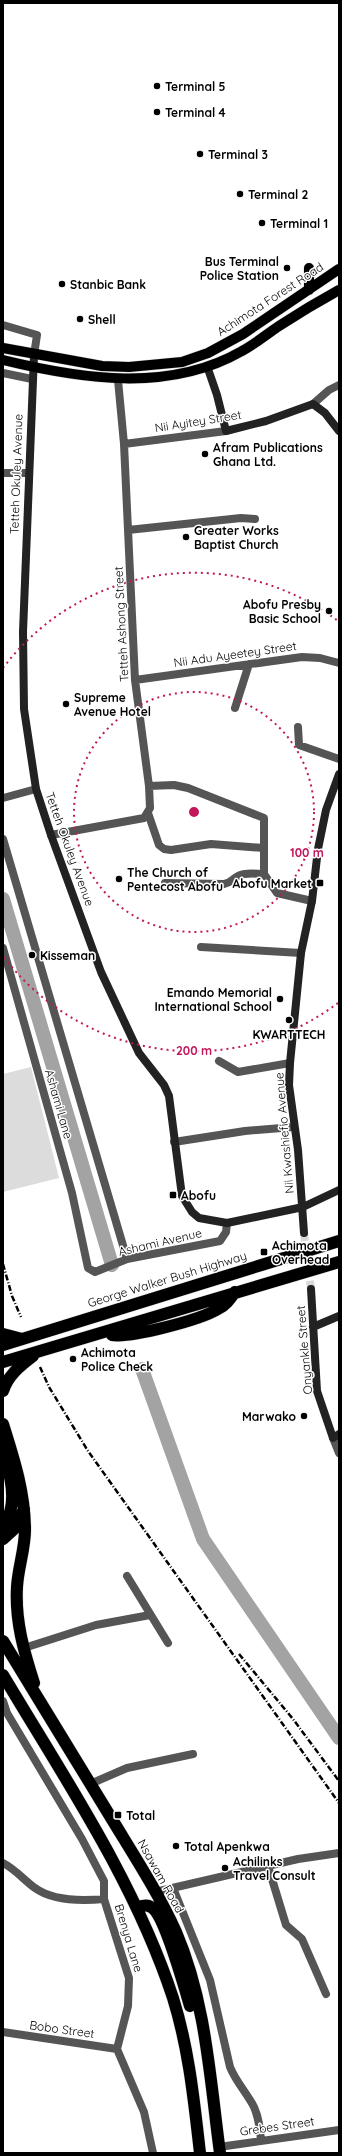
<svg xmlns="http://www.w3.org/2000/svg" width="342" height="2156" viewBox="0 0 342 2156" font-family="Quicksand,sans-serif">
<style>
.green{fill:#dcdcdc}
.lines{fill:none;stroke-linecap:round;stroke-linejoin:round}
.river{stroke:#a3a3a3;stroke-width:14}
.secondary-tunnel{stroke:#d9d9d9;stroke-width:8;stroke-dasharray:8 4;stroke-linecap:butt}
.primary-casing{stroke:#dbdbdb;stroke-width:11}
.highway-casing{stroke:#dbdbdb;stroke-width:13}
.street{stroke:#555;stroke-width:8}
.secondary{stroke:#222;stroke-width:8}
.primary{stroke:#000;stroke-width:10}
.highway{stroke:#000;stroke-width:12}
.rail{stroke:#000;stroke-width:2.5;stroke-dasharray:6 2 1 2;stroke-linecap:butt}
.ring{fill:none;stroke:#c2185b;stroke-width:2;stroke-dasharray:2 4}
.poi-dot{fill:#000;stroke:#fff;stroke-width:1.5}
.labels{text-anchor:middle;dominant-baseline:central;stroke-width:3;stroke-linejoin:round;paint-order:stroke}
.poi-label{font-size:12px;font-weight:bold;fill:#000;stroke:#fff;text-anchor:start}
.street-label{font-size:12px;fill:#000;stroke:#fff}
.centre{fill:#c2185b;stroke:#fff;stroke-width:2}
.ring-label{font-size:12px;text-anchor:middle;font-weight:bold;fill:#c2185b;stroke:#fff;stroke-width:3;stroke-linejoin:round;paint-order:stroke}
</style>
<rect width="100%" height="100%" fill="#fff"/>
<path class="green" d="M31,1067L59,1178L3,1192V1074Z"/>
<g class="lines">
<path class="river" d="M3,899L112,1265
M142,1369L203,1539L339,1738"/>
<path class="secondary-tunnel" d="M304,1233L311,1289"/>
<defs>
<path id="primary" d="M309,290V268
M3,348L102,366L129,367L182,362L208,353L243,334L339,269
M3,360C81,379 169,393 242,351C255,344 267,334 279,326C299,313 319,301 339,290"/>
<path id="highway" d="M3,1334L22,1339
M112,1335C131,1338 200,1320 218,1309C226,1305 230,1299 235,1292
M3,1345L339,1241
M3,1362L339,1262
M3,1391C8,1375 20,1366 33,1356
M3,1424C14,1459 25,1493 25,1530C25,1549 18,1568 17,1587C15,1621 24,1652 34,1683
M3,1453C11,1475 19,1506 3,1526
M3,1539L14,1529L24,1509
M3,1641C39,1699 74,1758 110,1816C133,1854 158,1892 176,1932C206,2002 210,2079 220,2153
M3,1675C65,1779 135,1882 173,1998C189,2049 194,2101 200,2153
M137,1908C141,1906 146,1904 151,1907C164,1914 185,1989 190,2006"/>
</defs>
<use href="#primary" class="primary-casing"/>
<use href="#highway" class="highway-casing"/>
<path class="street" d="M3,325L37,335L34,355
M3,373L32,379
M313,404L329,390L339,385
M124,444L226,431
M3,473H28
M128,530L241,518L255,519
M135,680L302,657L320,658L339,663
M235,708L249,664
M298,727L299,745L339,759
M149,786L174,785L188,788L264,818V874L277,893L312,901
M3,798L36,789
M148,813L159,845L164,849L171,850L211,844L264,848
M51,835L144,818L150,808L149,786L135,680L124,444L118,380
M3,839L127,1259
M165,883L224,884C231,883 232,879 238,876C245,872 256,874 264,874
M201,947L301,953
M3,948L72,1193L88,1268L95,1272L127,1259L220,1241L226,1232L227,1223
M219,1061L238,1072L290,1063
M174,1142L245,1131L294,1127
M333,1438L339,1453
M127,1576L168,1643
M24,1648L96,1625L150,1615
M3,1701L7,1713L82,1839L104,1881V1899L129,1978L128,2006L117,2049L144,2112L153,2153
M90,1784L127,1768L193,1754
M3,1863C15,1869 24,1880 35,1888C53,1901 82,1901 104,1899
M268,1866L286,1925L302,1939L326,1994
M173,1888L210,1980L230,2067C236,2082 247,2093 254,2107C259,2118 260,2129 261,2141
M155,1892L298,1859L339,1853
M3,2032L117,2049
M219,2147L339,2130"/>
<path class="secondary" d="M34,355L23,632L24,709L36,789L51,835L101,972L139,1053L164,1085L169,1096L182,1196L192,1212L199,1218L227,1223L303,1207L339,1190
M207,366L217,395L226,431L266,421L313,404L325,413L339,431
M304,1233L298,1150L289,1085L290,1063L301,953L312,901L318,849L326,810L339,774
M311,1289L317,1391L333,1438L339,1434
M313,1327L339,1316"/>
<use href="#primary" class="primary"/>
<use href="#highway" class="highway"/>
<path class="rail" d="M3,1264L12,1296L21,1317
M40,1367L49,1387L88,1451L339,1803
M239,1654L293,1719L339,1781"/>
</g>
<g class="ring">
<circle cx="194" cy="812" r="120"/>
<path d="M338 1003A239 239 0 0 1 3 956M3 668A239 239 0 0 1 338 621"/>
</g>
<g class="poi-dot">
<circle cx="157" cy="86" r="4"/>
<circle cx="157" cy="112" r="4"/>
<circle cx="200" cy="154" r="4"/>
<circle cx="240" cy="194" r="4"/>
<circle cx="262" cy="223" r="4"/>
<circle cx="287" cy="268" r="4"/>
<circle cx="62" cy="284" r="4"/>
<circle cx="80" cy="319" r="4"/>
<circle cx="205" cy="454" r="4"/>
<circle cx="186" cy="537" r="4"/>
<circle cx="329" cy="611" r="4"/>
<circle cx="66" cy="704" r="4"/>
<circle cx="119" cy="879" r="4"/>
<rect x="316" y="879" width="8" height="8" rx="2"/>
<circle cx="32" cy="955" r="4"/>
<circle cx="280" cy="999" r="4"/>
<circle cx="289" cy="1020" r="4"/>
<rect x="169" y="1191" width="8" height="8" rx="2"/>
<rect x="260" y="1248" width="8" height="8" rx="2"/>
<circle cx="73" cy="1359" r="4"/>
<circle cx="304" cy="1416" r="4"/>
<rect x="114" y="1811" width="8" height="8" rx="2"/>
<circle cx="176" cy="1846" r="4"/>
<circle cx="225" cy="1868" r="4"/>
</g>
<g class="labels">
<g class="poi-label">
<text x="165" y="86">Terminal 5</text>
<text x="165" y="112">Terminal 4</text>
<text x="208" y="154">Terminal 3</text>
<text x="248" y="194">Terminal 2</text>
<text x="270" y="223">Terminal 1</text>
<text x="279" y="261" text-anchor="end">Bus Terminal<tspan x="279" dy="14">Police Station</tspan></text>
<text x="70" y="284">Stanbic Bank</text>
<text x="88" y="319">Shell</text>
<text x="213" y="447">Afram Publications<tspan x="213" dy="14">Ghana Ltd.</tspan></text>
<text x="194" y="530">Greater Works<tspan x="194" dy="14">Baptist Church</tspan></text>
<text x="321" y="604" text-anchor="end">Abofu Presby<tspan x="321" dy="14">Basic School</tspan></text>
<text x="74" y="697">Supreme<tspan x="74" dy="14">Avenue Hotel</tspan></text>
<text x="127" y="872">The Church of<tspan x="127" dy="14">Pentecost Abofu</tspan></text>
<text x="312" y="883" text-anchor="end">Abofu Market</text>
<text x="40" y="955">Kisseman</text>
<text x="272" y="992" text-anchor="end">Emando Memorial<tspan x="272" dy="14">International School</tspan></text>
<text x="289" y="1034" text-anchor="middle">KWARTTECH</text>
<text x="181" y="1195">Abofu</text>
<text x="272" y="1245">Achimota<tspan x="272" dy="14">Overhead</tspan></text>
<text x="81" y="1352">Achimota<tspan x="81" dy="14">Police Check</tspan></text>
<text x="296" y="1416" text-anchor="end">Marwako</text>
<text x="126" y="1815">Total</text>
<text x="184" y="1846">Total Apenkwa</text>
<text x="233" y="1861">Achilinks<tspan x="233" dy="14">Travel Consult</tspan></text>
</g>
<g class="street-label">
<text transform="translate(270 299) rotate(-33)">Achimota Forest Road</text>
<text transform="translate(198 421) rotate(-9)">Nii Ayitey Street</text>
<text transform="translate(16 474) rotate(-88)">Tetteh Okuley Avenue</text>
<text transform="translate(121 624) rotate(-93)">Tetteh Ashong Street</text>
<text transform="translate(235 654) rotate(-8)">Nii Adu Ayeetey Street</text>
<text transform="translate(70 849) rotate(70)">Tetteh Okuley Avenue</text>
<text transform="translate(59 1104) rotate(74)">Ashami Lane</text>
<text transform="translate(284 1133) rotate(-95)">Nii Kwashiefio Avenue</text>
<text transform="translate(160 1242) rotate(-13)">Ashami Avenue</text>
<text transform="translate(167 1279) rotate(-17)">George Walker Bush Highway</text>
<text transform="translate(304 1350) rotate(-95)">Onyankle Street</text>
<text transform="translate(161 1876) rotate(61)">Nsawam Road</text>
<text transform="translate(129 1938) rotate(73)">Brenya Lane</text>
<text transform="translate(62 2029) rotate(8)">Bobo Street</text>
<text transform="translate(277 2126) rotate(-8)">Grebes Street</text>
</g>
</g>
<circle cx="194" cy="812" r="6" class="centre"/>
<g class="ring-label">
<text x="307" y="857">100 m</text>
<text x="194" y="1055">200 m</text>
</g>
<rect width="342" height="2156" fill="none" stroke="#000000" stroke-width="8"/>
</svg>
